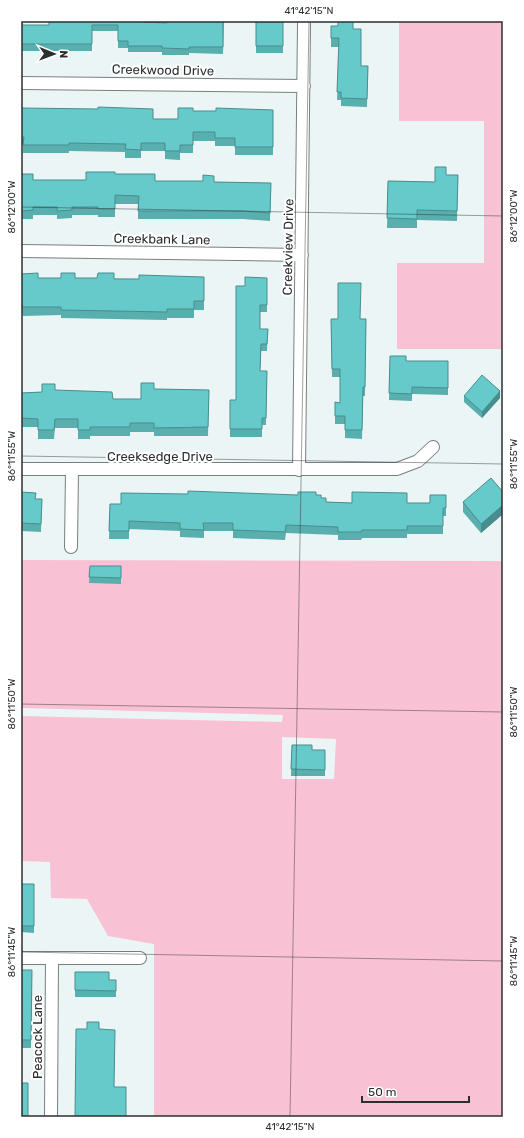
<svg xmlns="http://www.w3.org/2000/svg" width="524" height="1138" viewBox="0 0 524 1138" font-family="Rubik,sans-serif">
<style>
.green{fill:#f9c2d4;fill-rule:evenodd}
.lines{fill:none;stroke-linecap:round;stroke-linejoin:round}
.street-casing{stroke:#787f7f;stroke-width:14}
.street{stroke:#fff;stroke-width:12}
.wall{fill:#59aeae}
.shaded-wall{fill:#488d8d}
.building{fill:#67caca;stroke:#488d8d}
.ticks{fill:none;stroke:#2c2f2f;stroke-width:1;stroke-opacity:0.45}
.labels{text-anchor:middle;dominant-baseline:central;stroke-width:4;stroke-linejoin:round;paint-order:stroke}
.street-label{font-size:13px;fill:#2c2f2f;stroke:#fff}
.neatline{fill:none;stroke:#2c2f2f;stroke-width:1.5}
.ticks-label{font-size:10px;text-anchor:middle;fill:#2c2f2f}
</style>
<rect width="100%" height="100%" fill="#ecf5f5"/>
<path class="green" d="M399,21H503V349H397V263H484V121H399Z
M21,560L503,561V1117H154V944L108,936L87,899L51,898L50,862L21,861V716L282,722L283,715L21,708ZM282,737L336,739L334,779H282Z"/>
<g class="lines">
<defs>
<path id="street" d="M21,83L304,86
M21,251L302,255
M21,469H397L418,461L433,447
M299,470L304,24
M71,547L72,470
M21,958H140
M51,1117L52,958"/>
</defs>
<use href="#street" class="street-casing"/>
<use href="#street" class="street"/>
</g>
<path class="wall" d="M21,21L22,25H49L143,22L167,23L224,21L223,54L189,53V55H162V52H128V48H118V31H92V51H21Z
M256,22H283V53H256Z
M331,26L353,29L361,66H368L367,107L341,106V100H337L339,47H331Z
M21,108L153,119H178L193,111H216L273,110V155H235V146H215V141H193V153H180V160L165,159V151H141V158H125V152L69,151V153H23V145H21Z
M21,174L33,180H86L115,174L155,181L271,183L270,221L243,219H138V204H115V217H98V215H72V218L57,219V215H33V219H21Z
M446,175H458L457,221L417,220V228H387L388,181L435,182Z
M21,274L38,278H75L139,279L204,277V310H194V318H167V320L61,318V315L23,316L22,313H21Z
M267,278V312H260V329H268L267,351H261L260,371H267L266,425H262V437H230V400H236L245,286Z
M331,319H366L365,396H363L362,439L345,438V424H335V402L340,403V377H332Z
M390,356L406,361H448V395L412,394V401L389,400Z
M154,389L209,390L208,436H154V432H130V436H90V439H78V428H55L54,439H38V427H21V393L42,392L113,399H141Z
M464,396L500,398L482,418L464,402Z
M21,492L35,499H42L41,532L21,531Z
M503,492V514L481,533L463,512V502Z
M298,495H316L326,502L352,503H430L446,495V516H443V534H407V538H362L361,540H338V535L286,533L285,540L233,538V531H204V538L180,537V531L129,529V539H109L110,504H121Z
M90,566H121V584L89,583Z
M292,745L312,750H325V776H291Z
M21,884H34V933L21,932Z
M21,970H32L31,1048H21Z
M75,972L109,980H116V997H75Z"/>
<path class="shaded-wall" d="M500,391V398L482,418V412Z
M503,505V514L481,533V524Z"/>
<path class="building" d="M21,21H22V25H49V21H143V22L167,23V21H223V47H189V49L162,48V46H128V41H118V25H92V44H21Z
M338,21H353V29H361V66H368L367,99L341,98V92H337L339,38H331V26H338Z
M256,22H283V46H256Z
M98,107L153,109V119H178V108H193V111H216V108L273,110V147H235V138H215V132H193V145H180V151H165V143H141V150L125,149L126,144L69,143V145H23L24,137H21V108L98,109Z
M435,167H446V175H458L457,211L417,210V219L387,218L388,181L435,182Z
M86,172H115V174H155V181H203V175L214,176V182L271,183L270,213L243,211H138L139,196L115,195V209H98V207H72V210L57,211V207H33V210L21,211V174H33V180H86Z
M38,273V278H61V273H75V278H97L98,273H114V279H139V275L204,277V301H194V309H167V312L61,310V307H23L22,305H21V274Z
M245,277L267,278V305H260V329H268L267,344H261L260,371H267L266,418H262V429H230V400H236V286H245Z
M338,283H361L360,319H366L365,387H363L362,430H345V416H335V402L340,403V369H332L331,319H338Z
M390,356H406V361H448V388L412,387V394L389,393Z
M482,375L500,391L482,412L464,396Z
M141,383H154V389L209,390L208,427L154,428V423H130V427H90V430H78V419H55L54,430H38V419L21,418V393L42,392V384H55V390L112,392L113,399H141Z
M491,478L503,492V505L481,524L463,502Z
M188,491L298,495V492H316V495H321V498H326V502L352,503V492L407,493V503H430V495H446V508H443V526H407V530H362L361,532H338V527L286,525L285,532L233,530V523H203L204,530L180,529V523L129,521V531H109L110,504H121V493L188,494Z
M21,492L36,493L35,499H42L41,524L21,523Z
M90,566H121V578L89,577Z
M292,745H312V750H325V770L291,769Z
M21,884H34V926H21Z
M21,970H32L31,1040H21Z
M75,972H109V980H116V991L75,990Z
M87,1022H99V1029L115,1030L114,1087H126V1117H75L76,1029H87Z
M21,1083H28V1117H21Z"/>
<path class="ticks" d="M21,207L503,216M21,456L503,464M21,704L503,712M21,952L503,961M290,1117L309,21"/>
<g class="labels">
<g class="street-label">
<text transform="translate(163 70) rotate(1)">Creekwood Drive</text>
<text transform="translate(162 239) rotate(1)">Creekbank Lane</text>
<text transform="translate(288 247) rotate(-89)">Creekview Drive</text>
<text x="160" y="456">Creeksedge Drive</text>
<text transform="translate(37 1037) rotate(-90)">Peacock Lane</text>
</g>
</g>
<rect width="524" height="1138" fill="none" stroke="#ffffff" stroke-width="44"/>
<g transform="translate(54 54) rotate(91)" stroke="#ffffff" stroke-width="3" paint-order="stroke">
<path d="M0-3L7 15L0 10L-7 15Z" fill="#2c2f2f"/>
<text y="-6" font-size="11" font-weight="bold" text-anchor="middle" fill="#2c2f2f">N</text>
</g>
<path d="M362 1096v6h107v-6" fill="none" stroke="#2c2f2f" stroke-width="2"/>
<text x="368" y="1096" font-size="12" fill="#2c2f2f" stroke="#ffffff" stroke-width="3" paint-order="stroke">50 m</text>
<rect x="22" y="22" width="480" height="1094" class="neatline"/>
<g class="ticks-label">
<text x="309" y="14">41°42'15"N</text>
<text transform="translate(11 207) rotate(-90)" y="4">86°12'00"W</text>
<text transform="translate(513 216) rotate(-90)" y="4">86°12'00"W</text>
<text transform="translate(11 456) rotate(-90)" y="4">86°11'55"W</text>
<text transform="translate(513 464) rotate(-90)" y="4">86°11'55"W</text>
<text transform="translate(11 704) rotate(-90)" y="4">86°11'50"W</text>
<text transform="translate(513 712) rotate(-90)" y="4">86°11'50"W</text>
<text transform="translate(11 952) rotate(-90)" y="4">86°11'45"W</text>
<text transform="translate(513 961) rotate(-90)" y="4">86°11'45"W</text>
<text x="290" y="1130">41°42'15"N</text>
</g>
</svg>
